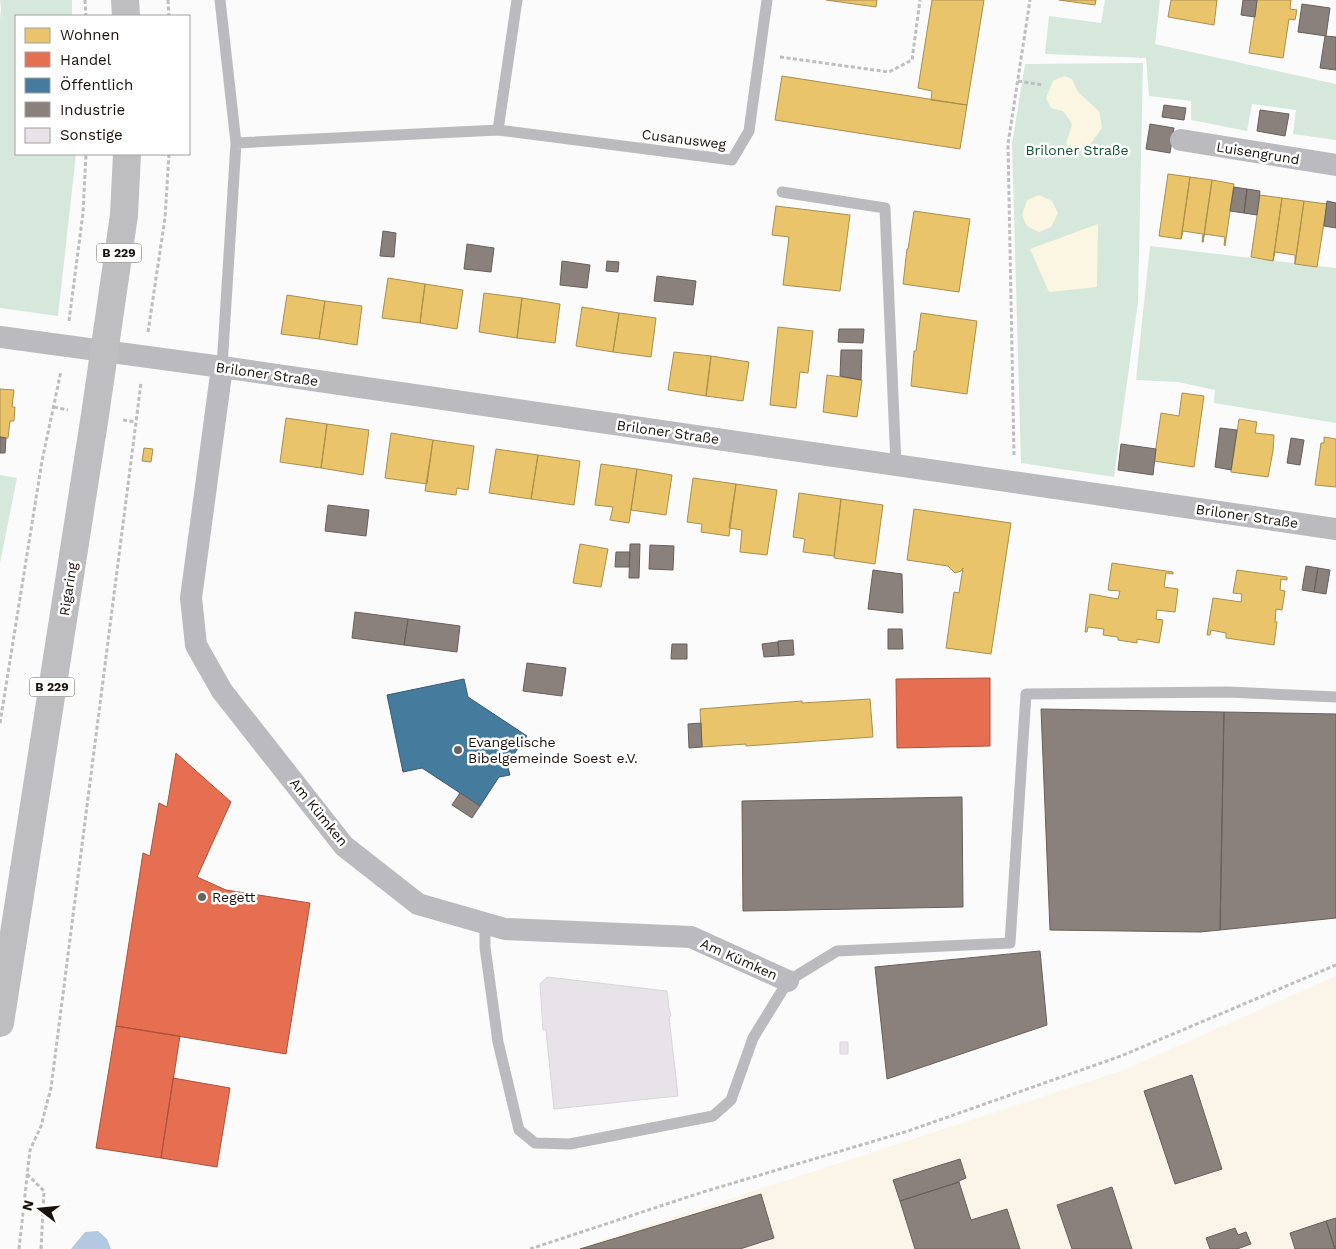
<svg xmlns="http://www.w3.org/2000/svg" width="1336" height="1249" viewBox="0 0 1336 1249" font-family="'Work Sans',sans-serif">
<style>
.industrial{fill:#fbf5e9}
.green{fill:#d6e8dc}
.sand{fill:#fbf6e1}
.water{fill:#b3c9e2}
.homes{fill:#e9c46a;stroke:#ab8e4e}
.shops{fill:#e76f51;stroke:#aa533c}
.public{fill:#457b9d;stroke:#385b72}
.industry{fill:#8a817c;stroke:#685f5a}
.building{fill:#e7e3e9;stroke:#d9d6db}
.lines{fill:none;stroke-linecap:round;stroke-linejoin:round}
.path{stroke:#bebebf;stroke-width:3;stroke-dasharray:4 2.5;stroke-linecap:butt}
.lane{stroke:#bbbbbf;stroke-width:11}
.street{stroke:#bbbbbf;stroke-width:22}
.primary{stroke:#bebec0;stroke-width:28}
.poi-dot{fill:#696360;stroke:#fff;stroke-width:2}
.labels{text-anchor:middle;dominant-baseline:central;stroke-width:5;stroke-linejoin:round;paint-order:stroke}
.shield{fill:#fff;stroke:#5f5855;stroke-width:1}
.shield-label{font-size:12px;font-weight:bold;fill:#1a110c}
.street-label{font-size:14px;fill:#1a110c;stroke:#fff}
.park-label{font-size:14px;fill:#0e5732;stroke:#fff}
.poi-label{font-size:14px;fill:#1a110c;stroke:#fff;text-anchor:start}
</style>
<rect width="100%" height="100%" fill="#fbfbfb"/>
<path class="industrial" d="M1336,976V1249H576L1121,1071Z"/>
<path class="green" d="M0,0H72V16H16V154H76L58,316L0,308V19L1,10Z
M1105,0H1160L1155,44L1336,84V140L1293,134L1296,110L1252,104L1247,131L1191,120V101L1149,96L1146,58L1045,54L1049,16L1101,23Z
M1143,63L1138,302L1114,477L1021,463L1012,144L1025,64Z
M1150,246L1336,268V423L1214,403L1215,390L1178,382L1136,380Z
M0,475L17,478L0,563Z"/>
<path class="sand" d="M1064,76L1072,79L1078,92L1099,111L1102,128L1089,146L1076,152L1066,144L1072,124L1063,111L1051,108L1046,98L1053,81Z
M1039,195L1052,201L1058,213L1051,227L1039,232L1027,226L1022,215L1027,200Z
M1098,224L1097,287L1049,292L1030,249Z"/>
<path class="water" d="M98,1231L107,1239L111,1249H71L85,1232Z"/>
<path class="homes" d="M826,0H877L876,7Z
M932,0H984L967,105L931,100L932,91L918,88Z
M1059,0H1096L1095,5Z
M1171,0H1217L1214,25L1168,17Z
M1257,0H1291L1290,9L1297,10L1295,20L1289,19L1283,58L1249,53Z
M782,76L967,105L960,149L775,120Z
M1168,174L1190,177L1181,239L1159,236Z
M1190,177L1212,180L1203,242H1202L1203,234L1183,231L1181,239Z
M1212,180L1234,184L1225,246L1224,245L1225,237L1204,234L1203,242Z
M1260,195L1282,198L1273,261L1251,257Z
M1282,198L1304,201L1295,264V255L1275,252L1273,261Z
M1304,201L1327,204L1317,267L1295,264Z
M776,206L850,215L840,291L783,285L789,237L772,235Z
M914,211L970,219L959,292L903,284L907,249H908Z
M388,278L425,284L420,323L382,318Z
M425,284L463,290L457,329L420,323Z
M484,293L522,298L517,338L479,332Z
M287,295L325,301L319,339L281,334Z
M522,298L560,304L555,343L517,338Z
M325,301L362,306L357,345L319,339Z
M582,307L619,313L613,352L576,346Z
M619,313L656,318L651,357L613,352Z
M921,313L977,321L967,394L911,386L914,351H916Z
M778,327L813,331L808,373L800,372L796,408L770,405Z
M674,352L711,356L706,396L668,390Z
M711,356L749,362L743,401L706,396Z
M827,375L862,380L857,417L823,412Z
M0,389L14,390L12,407H15L14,421H10L8,438L0,437Z
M1182,393L1204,396L1194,467L1154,461L1161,413L1179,416Z
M286,418L327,424L321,468L280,462Z
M1239,419L1257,422L1255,433L1274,435L1273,451L1268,477L1231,472Z
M327,424L369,430L363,475L321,468Z
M391,433L433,440L427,484L385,478Z
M1324,437L1336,439V487L1315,485L1321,443H1324Z
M433,440L474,446L468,490L457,488L456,495L425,491Z
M144,448L153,449L151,462L142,461Z
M496,449L538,455L531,499L489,493Z
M538,455L580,461L574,505L531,499Z
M601,464L637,469L629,523L610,520L613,507L595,505Z
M637,469L672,475L666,515L631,510Z
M693,478L736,484L729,536L701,532L702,524L687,522Z
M736,484L777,490L767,555L740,552L742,530L729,528Z
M799,493L841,499L834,556L803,552L805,539L793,537Z
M841,499L883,505L875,564L834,558Z
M914,509L1011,523L991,654L946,648L954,592L959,593L963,568L961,571L955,573L948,566L907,560Z
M580,544L608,549L601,587L573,583Z
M1112,563L1173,572V574L1166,573L1164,587L1178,589L1175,612L1157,610L1156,619L1163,620L1159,643L1137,639V643L1118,640V637L1103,635L1104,629L1088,627L1087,632H1085L1090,594L1118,599L1120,591L1108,590Z
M1237,570L1287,577V580L1281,579L1280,590L1285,591L1282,610L1276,609L1275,622H1277L1274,645L1226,638V633L1211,630L1210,635H1207L1213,598L1241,602L1242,594L1233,593Z
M870,699L873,737L746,746V744L702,747L700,709L802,701V703Z"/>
<path class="shops" d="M990,678V746L897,748L896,679Z
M176,753L231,802L197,877L226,890L310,903L286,1054L116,1026L143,853L150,856L159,803L167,807Z
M116,1026L180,1036L161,1158L96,1148Z
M173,1078L230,1088L217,1167L161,1158Z"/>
<path class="public" d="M464,679L468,697L527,736L507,764L510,775L499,777L480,806L422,768L403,772L387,695Z"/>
<path class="industry" d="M1243,0H1257L1255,17L1241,15Z
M1302,4L1330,8L1326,36L1298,32Z
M1325,36L1336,37V70L1320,68Z
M1164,105L1186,108L1184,120L1162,117Z
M1260,110L1289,114L1285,136L1257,131Z
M1150,124L1174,128L1170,153L1146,149Z
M1234,187L1247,189L1244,213L1230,211Z
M1247,189L1260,191L1257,215L1244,213Z
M1327,201L1336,203V228L1324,226Z
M383,231L396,233L394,257L380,256Z
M467,244L494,248L491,272L464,269Z
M562,261L590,265L587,288L560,285Z
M607,261L619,262L618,272L606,271Z
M657,276L696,281L693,305L654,301Z
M839,329H864L863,343L838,342Z
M841,350H862L861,380L840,376Z
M1220,428L1237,430L1231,470L1215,467Z
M0,437L6,438L5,453H0Z
M1291,438L1304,440L1300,465L1287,463Z
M1121,444L1156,449L1153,475L1118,470Z
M328,505L369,510L366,536L325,531Z
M630,544H640L639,578H629Z
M650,545L674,546L673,570L649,569Z
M616,552H630L629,567H615Z
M1306,566L1318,568L1314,592L1302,590Z
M1318,568L1330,570L1326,594L1314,592Z
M873,570L902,574L903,613L868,609Z
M355,612L408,619L404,645L352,638Z
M408,619L460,626L457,652L404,645Z
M888,629H902L903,649H888Z
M793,640L794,655L779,656L778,641Z
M778,642L779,656L764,657L762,644Z
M672,644H687V659H671Z
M527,663L566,668L562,696L523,691Z
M1041,709L1224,712L1220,930L1200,932L1050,930Z
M1224,712L1336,714V918L1220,930Z
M701,723L702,747L689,748L688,724Z
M460,793L480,806L472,818L452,805Z
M962,797L963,907L743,911L742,801Z
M1040,951L1047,1025L887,1079L875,967Z
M1192,1075L1222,1169L1175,1184L1144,1091Z
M960,1159L966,1178L959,1181V1182L900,1201L893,1180Z
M959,1182L971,1220L1007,1209L1020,1249H915L900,1201Z
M1112,1187L1132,1249H1072L1057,1205Z
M761,1194L774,1238L740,1249H580Z
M1336,1218V1249H1335L1326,1221Z
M1326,1221L1335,1249H1295L1290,1233Z
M1235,1228L1238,1235L1246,1232L1251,1244L1237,1249H1210L1206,1238Z"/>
<path class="building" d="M547,977L667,991L669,1008L671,1016L669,1017L678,1096L554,1109L546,1030H543L540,984Z
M840,1042H848V1054H840Z"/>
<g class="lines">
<path class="path" d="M85,0L86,16
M168,0L169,16
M780,57L889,72L912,60L920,0
M1018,81L1043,85
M69,321L83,213L86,154
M148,332L165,218L169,154
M54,407L68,410
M123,420L136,422
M1014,455L1008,144L1030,0
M0,723L42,461L61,371
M27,1174L44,1191L41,1249
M19,1249L30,1150L41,1126L51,1088L141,383
M530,1249L703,1192L908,1131L1121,1056L1336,965"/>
<path class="lane" d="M220,0L236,143L222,367
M498,130L517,0
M236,143L498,130L732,160L749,131L767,0
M782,192L885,208L896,465
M485,924V947L498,1042L519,1130L535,1143L570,1144L713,1116L731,1100L753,1038L788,981L837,951L1010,943L1026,694L1228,692L1336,697"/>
<path class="street" d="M1181,140L1336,165
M0,337L222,367L1336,529
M222,367L191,598L196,645L222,691L344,846L418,904L505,929L691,937L788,981"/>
<path class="primary" d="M125,0L126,16
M0,1023L95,415L124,215L127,154"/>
</g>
<g class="poi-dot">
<circle cx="458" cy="750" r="5"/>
<circle cx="202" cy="897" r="5"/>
</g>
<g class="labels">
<g class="shield">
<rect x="96.5" y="243.5" width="45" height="19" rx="4"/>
<rect x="29.5" y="677.5" width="45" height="19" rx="4"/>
</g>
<g class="shield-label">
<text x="119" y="253">B 229</text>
<text x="52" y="687">B 229</text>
</g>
<g class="street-label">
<text transform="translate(684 139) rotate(7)">Cusanusweg</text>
<text transform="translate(1258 153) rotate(9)">Luisengrund</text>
<text transform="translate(267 374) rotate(8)">Briloner Straße</text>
<text transform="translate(668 432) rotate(8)">Briloner Straße</text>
<text transform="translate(1247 516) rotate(8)">Briloner Straße</text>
<text transform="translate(68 589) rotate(-81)">Rigaring</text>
<text transform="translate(319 812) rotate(51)">Am Kümken</text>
<text transform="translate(739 959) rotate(24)">Am Kümken</text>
</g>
<g class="park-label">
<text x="1077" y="150">Briloner Straße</text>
</g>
<g class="poi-label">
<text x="468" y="742">Evangelische<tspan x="468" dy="16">Bibelgemeinde Soest e.V.</tspan></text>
<text x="212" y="897">Regett</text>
</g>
</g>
<rect x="15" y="15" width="175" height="140" fill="#ffffff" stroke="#a3a09e"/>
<rect x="25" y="28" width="25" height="15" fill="#e9c46a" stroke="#a3a09e"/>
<text x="60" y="40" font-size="15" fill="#1a110c">Wohnen</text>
<rect x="25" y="52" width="25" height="15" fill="#e76f51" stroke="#a3a09e"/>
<text x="60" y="65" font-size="15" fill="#1a110c">Handel</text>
<rect x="25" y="78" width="25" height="15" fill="#457b9d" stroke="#a3a09e"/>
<text x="60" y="90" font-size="15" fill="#1a110c">Öffentlich</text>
<rect x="25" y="102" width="25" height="15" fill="#8a817c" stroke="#a3a09e"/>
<text x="60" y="115" font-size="15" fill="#1a110c">Industrie</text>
<rect x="25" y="128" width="25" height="15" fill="#e7e3e9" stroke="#a3a09e"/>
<text x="60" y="140" font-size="15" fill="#1a110c">Sonstige</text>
<g transform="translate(40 1209) rotate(286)" stroke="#ffffff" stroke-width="4" paint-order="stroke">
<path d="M0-4L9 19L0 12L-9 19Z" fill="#1a110c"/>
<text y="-8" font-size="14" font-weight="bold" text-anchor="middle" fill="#1a110c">N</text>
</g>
</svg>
